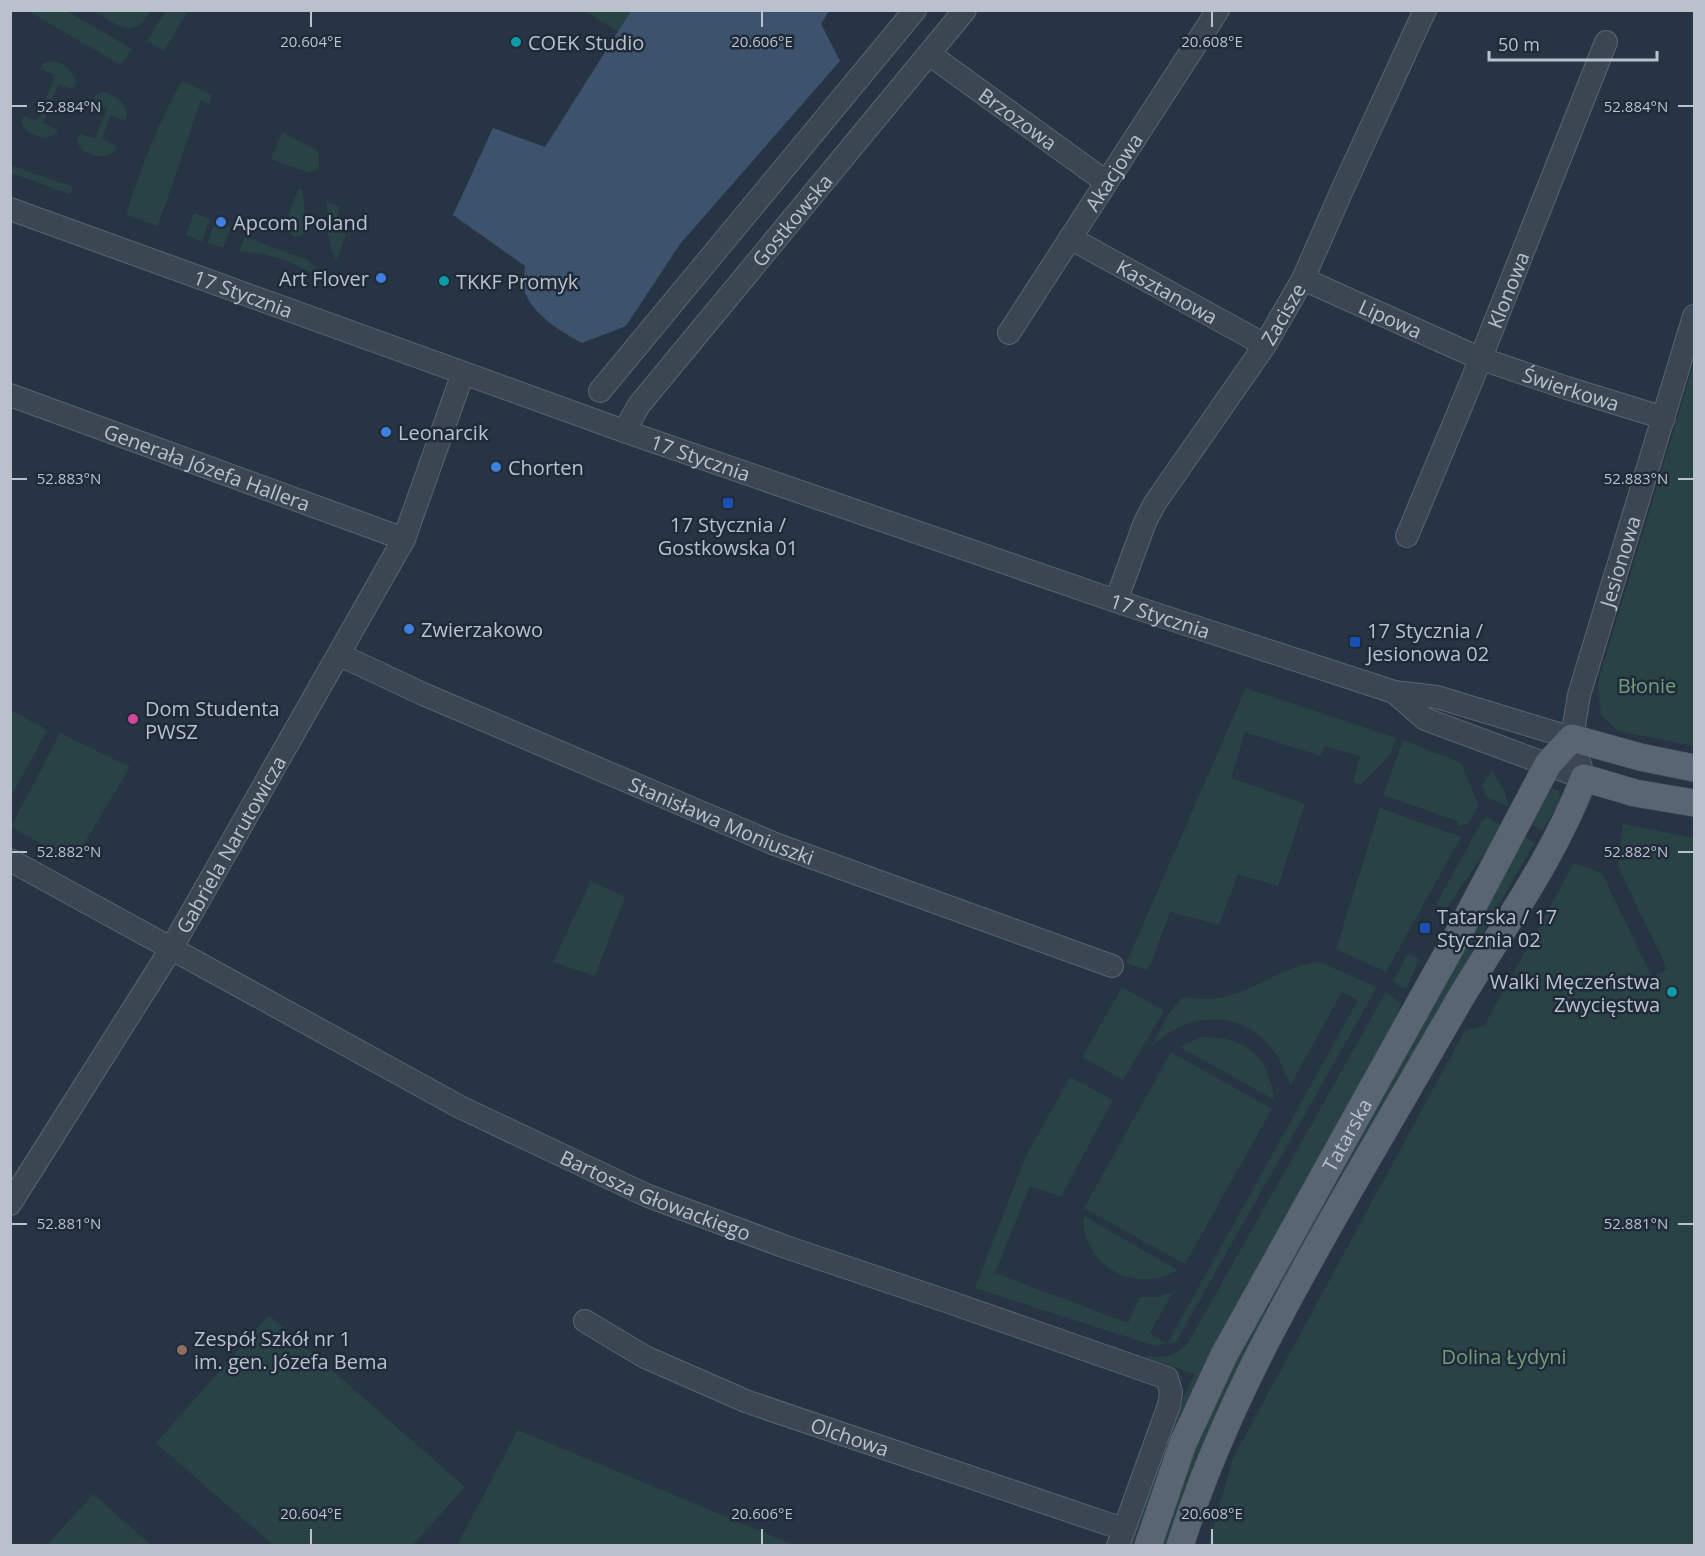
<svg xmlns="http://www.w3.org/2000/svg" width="1705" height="1556" viewBox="0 0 1705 1556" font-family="'Open Sans',sans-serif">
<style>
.green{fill:#294245}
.water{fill:#3d526d}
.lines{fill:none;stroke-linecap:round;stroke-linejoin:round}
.minor-casing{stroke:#5a6471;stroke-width:24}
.major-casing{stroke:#454f5d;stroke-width:28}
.minor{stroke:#3c4653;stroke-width:22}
.major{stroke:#5a6573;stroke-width:27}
.ticks{fill:none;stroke:#b9c1cd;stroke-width:2}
.culture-dot{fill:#0f9aa8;stroke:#202b39;stroke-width:2}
.shop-dot{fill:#3f7fe0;stroke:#202b39;stroke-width:2}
.transit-dot{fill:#1a4fb4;stroke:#202b39;stroke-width:2}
.hotel-dot{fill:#d1479c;stroke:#202b39;stroke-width:2}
.education-dot{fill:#8d6e63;stroke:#202b39;stroke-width:2}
.labels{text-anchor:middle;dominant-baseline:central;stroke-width:5;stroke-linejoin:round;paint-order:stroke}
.poi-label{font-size:20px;fill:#b9c1cd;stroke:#202b39;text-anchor:start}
.street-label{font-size:20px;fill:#b9c1cd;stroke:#202b39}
.park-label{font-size:20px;fill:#709e7a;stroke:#202b39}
.ticks-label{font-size:15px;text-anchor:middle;fill:#b9c1cd;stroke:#202b39;stroke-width:5;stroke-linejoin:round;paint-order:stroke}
</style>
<rect width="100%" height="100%" fill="#273444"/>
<path class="green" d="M166,10L188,11L164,51L147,41Z
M28,11H67L132,49L121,65Z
M94,11H151C133,41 117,25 94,11Z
M585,11H666L642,47Z
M50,61C63,61 73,70 76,83L73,89L58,85L43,123L58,130L55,134L46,138C34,135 17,131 23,116L38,121L55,75L40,69L42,64Z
M182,81L212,95L209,104L201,100L158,226L128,215L127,211C142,166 158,122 182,81Z
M103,92C116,94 124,102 127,114L125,121L111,115L102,139L117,146L114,152L103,157C90,155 79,153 77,139L81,134L95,139L107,108L92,102L95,95Z
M282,132L314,149L319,154V168L309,173L271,159Z
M10,165L73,187L70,194L11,173Z
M298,189H302C304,195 307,229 304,233C302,236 299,236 296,237L289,233L286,223Z
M327,202L340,206L337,219L346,235L336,263L327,231Z
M194,213L210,219L202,242L186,235Z
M215,221L231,226L223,248L208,243Z
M245,237L308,260L317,270L320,279C295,262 268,252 239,252Z
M1694,363V746L1618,731L1601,715L1598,682Z
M1246,688L1396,738L1390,755L1361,784L1353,782L1360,756L1325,746L1321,756L1245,732L1231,778L1305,804L1278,886L1238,874L1219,925L1170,912L1150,966L1146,970L1126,963Z
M11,710L47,730L11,797Z
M60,733L130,767L73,862L11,827Z
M1403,740L1461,763L1479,806L1468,824L1458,826L1457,821L1383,795Z
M1492,770L1505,792L1508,806L1487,798L1482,786Z
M1553,788L1559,791L1560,801L1542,831L1531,824L1547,794Z
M1380,808L1461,837L1386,972L1336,949Z
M1488,817L1503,826L1446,909L1437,905V902L1482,821Z
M1623,824L1694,838V1545H1208L1233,1458L1465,1030L1484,1026L1574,863L1602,873L1652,977L1667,969L1618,867Z
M1524,836L1535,842L1336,1189L1232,1380L1184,1492L1167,1545L1160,1546L1185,1474L1204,1427L1269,1294Z
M591,881L625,897L595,976L553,962Z
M1408,953L1419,959L1407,988H1403L1393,982Z
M1319,962L1377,987L1176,1342L1155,1346L975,1288L1025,1158L1070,1077L1113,1100L1061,1197L1030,1186L995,1273L1128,1323L1140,1297H1156L1173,1292L1150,1333L1167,1344L1358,1000L1342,992L1290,1086C1270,1015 1202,998 1150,1048L1168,1015L1182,997C1194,998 1207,1000 1219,998C1255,992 1283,965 1319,962Z
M1122,987L1164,1011L1123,1080L1082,1057Z
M1386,992L1401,1004L1397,1017L1209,1356L1136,1545L1128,1546C1146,1486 1166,1429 1195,1374L1146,1358L1147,1355C1164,1360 1176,1355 1188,1343Z
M1201,1037C1246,1036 1269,1056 1274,1100L1180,1047Z
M1171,1052L1272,1109L1185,1264L1084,1208Z
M1084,1216L1178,1270C1148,1288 1109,1280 1091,1248C1086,1238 1082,1229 1084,1216Z
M269,1315L465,1487L413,1545H273L156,1443Z
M518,1430L794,1545H457Z
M93,1494L151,1545H47Z"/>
<path class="water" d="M631,11H829L821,24L840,61L680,244L626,326L582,343C560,331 533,315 524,290C522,283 525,273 525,266L453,215L493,128L545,147Z"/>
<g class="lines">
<defs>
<g id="minor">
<path id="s1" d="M929,54L1106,182"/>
<path id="s2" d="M10,209L624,431L1116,601L1394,692L1437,697L1572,738"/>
<path id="s3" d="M1070,238L1265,345"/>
<path id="s4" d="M1303,279L1479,358L1567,388L1664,418"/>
<path id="s5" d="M1009,333L1218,10"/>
<path d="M600,391L915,10"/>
<path id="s6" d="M10,395L404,539"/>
<path id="s7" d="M624,431L639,405L965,10"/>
<path id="s8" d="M1407,536L1472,380L1606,42"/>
<path id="s9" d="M1116,601L1145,522L1155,503L1265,345L1303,279L1343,188L1425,10"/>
<path id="s10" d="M340,655L423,694L775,844L1112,966"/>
<path d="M1394,692L1425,719L1584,778"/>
<path id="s11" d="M1584,778L1572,738L1579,695L1694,316"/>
<path id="s12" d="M10,860L460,1107L648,1196L786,1247L949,1302L1167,1378L1171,1392L1169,1405L1118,1546"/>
<path id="s13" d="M10,1204L171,949L404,539L463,373"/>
<path id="s14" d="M585,1321L645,1357L748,1402L1123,1529"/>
</g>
<g id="major">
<path id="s15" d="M1148,1546L1183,1443L1224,1355L1462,927L1548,764L1572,738L1640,757L1694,768"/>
<path d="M1180,1546C1220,1418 1285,1302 1351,1187C1388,1124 1424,1061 1460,999C1503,927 1554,857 1584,778L1635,793L1694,803"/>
</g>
</defs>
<use href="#minor" class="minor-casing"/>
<use href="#major" class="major-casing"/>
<use href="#minor" class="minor"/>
<use href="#major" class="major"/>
</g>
<path class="ticks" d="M311,12V27M762,12V27M1212,12V27M12,106H27M1678,106H1693M12,479H27M1678,479H1693M12,852H27M1678,852H1693M12,1224H27M1678,1224H1693M311,1529V1544M762,1529V1544M1212,1529V1544"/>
<g class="culture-dot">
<circle cx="516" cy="42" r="6"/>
<circle cx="444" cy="281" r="6"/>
<circle cx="1672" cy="992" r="6"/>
</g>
<g class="shop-dot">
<circle cx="221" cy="222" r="6"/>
<circle cx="381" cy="278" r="6"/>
<circle cx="386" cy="432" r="6"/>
<circle cx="496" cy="467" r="6"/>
<circle cx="409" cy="629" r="6"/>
</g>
<g class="transit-dot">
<rect x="722" y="497" width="12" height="12" rx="3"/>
<rect x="1349" y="636" width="12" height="12" rx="3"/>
<rect x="1419" y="922" width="12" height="12" rx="3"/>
</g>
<circle class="hotel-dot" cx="133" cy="719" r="6"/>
<circle class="education-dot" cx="182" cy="1350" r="6"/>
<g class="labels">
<g class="poi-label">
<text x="528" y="42">COEK Studio</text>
<text x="233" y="222">Apcom Poland</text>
<text x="369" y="278" text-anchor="end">Art Flover</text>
<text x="456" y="281">TKKF Promyk</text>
<text x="398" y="432">Leonarcik</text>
<text x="508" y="467">Chorten</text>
<text x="728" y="524" text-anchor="middle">17 Stycznia /<tspan x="728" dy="23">Gostkowska 01</tspan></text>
<text x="421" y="629">Zwierzakowo</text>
<text x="1367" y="630">17 Stycznia /<tspan x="1367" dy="23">Jesionowa 02</tspan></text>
<text x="145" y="708">Dom Studenta<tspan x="145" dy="23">PWSZ</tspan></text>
<text x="1437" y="916">Tatarska / 17<tspan x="1437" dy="23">Stycznia 02</tspan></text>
<text x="1660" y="981" text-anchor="end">Walki Męczeństwa<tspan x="1660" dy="23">Zwycięstwa</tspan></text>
<text x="194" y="1338">Zespół Szkół nr 1<tspan x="194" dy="23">im. gen. Józefa Bema</tspan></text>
</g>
<g class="street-label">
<text stroke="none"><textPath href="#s1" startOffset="110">Brzozowa</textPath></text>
<text stroke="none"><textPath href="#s5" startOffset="192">Akacjowa</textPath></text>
<text stroke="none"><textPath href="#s7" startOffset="270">Gostkowska</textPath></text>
<text stroke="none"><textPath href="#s8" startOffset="266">Klonowa</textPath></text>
<text stroke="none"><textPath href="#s3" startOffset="111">Kasztanowa</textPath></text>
<text stroke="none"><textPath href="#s2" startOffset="248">17 Stycznia</textPath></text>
<text stroke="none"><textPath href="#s9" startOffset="334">Zacisze</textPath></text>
<text stroke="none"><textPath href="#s4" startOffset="96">Lipowa</textPath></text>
<text stroke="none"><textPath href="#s4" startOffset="290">Świerkowa</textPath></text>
<text stroke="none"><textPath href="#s2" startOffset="734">17 Stycznia</textPath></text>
<text stroke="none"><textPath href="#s6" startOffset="210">Generała Józefa Hallera</textPath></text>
<text stroke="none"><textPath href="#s11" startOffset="225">Jesionowa</textPath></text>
<text stroke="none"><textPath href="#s2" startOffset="1220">17 Stycznia</textPath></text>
<text stroke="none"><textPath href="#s10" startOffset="416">Stanisława Moniuszki</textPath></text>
<text stroke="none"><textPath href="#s13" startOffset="422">Gabriela Narutowicza</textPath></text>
<text stroke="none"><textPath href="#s15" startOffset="458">Tatarska</textPath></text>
<text stroke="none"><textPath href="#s12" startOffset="728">Bartosza Głowackiego</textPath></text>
<text stroke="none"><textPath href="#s14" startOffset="290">Olchowa</textPath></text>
</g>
<g class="park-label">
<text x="1647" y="685">Błonie</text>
<text x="1504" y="1356">Dolina Łydyni</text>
</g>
</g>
<g class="ticks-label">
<text x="311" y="47">20.604°E</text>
<text x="762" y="47">20.606°E</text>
<text x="1212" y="47">20.608°E</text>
<text x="69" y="112">52.884°N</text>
<text x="1636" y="112">52.884°N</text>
<text x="69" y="484">52.883°N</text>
<text x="1636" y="484">52.883°N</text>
<text x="69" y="857">52.882°N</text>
<text x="1636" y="857">52.882°N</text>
<text x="69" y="1229">52.881°N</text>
<text x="1636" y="1229">52.881°N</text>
<text x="311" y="1519">20.604°E</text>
<text x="762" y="1519">20.606°E</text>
<text x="1212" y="1519">20.608°E</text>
</g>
<rect width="1705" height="1556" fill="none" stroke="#b9c1cd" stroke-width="24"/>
<path d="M1489 51v9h168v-9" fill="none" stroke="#b9c1cd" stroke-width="3"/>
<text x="1498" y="51" font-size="18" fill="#b9c1cd" stroke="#202b39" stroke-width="4.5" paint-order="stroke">50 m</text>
</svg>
